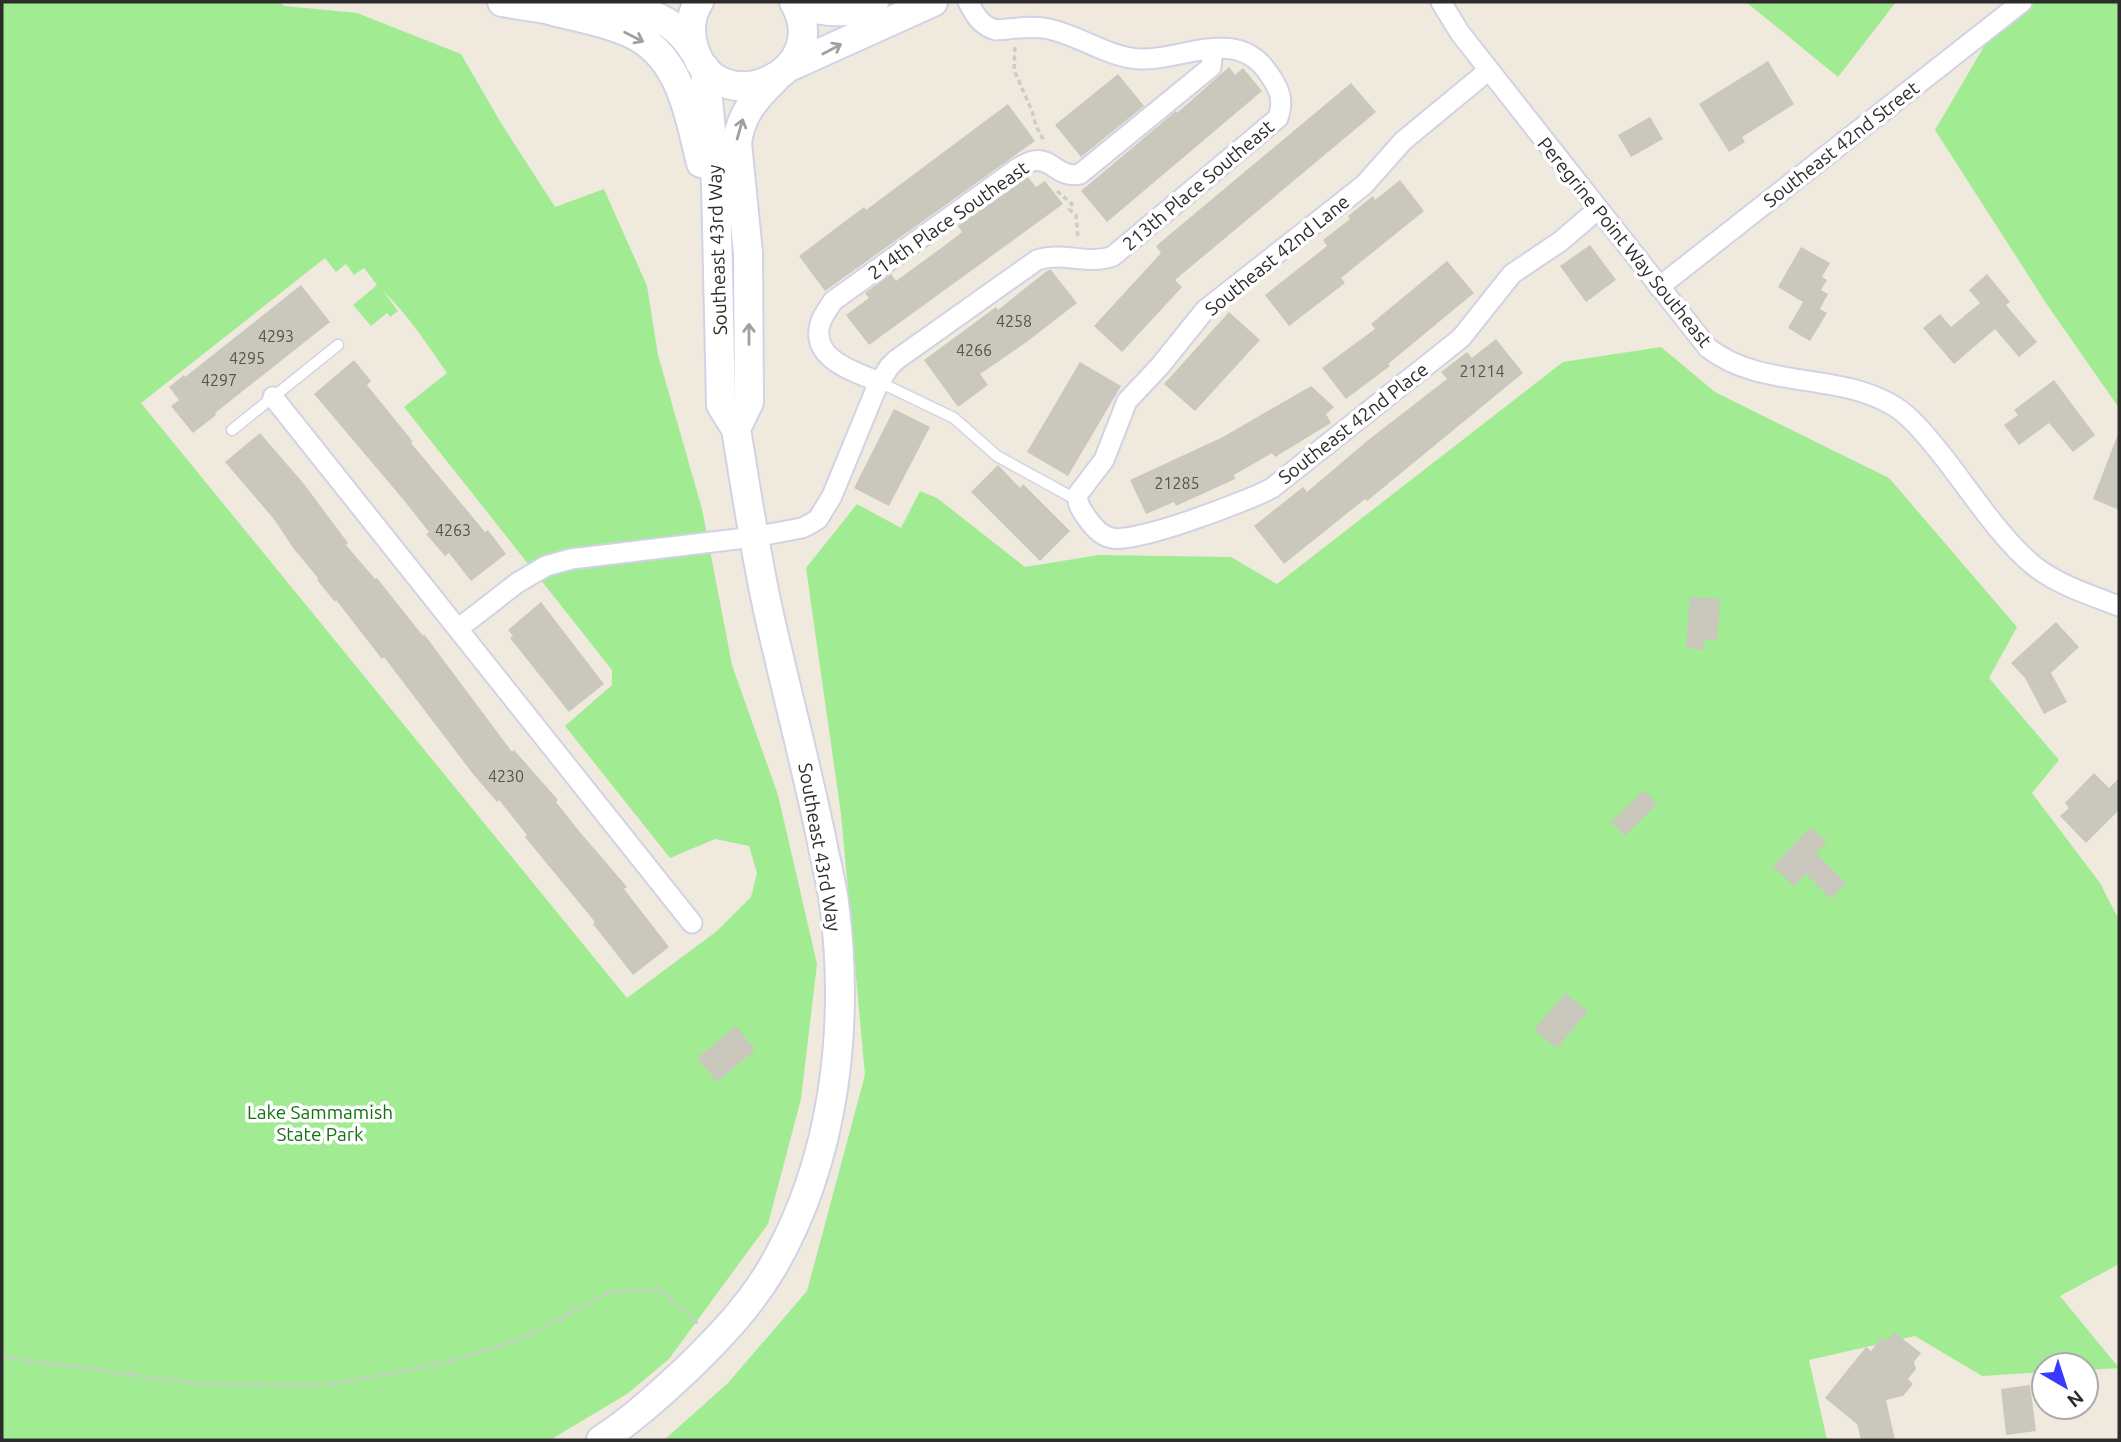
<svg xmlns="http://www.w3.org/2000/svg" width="2121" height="1442" viewBox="0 0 2121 1442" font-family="Ubuntu,sans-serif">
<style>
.green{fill:#a1eb93;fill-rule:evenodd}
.building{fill:#cac7bc}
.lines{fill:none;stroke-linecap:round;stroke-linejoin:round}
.lane-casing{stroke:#d2d2e6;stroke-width:13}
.street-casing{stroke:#d2d2e6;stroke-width:23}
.secondary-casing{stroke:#d2d2e6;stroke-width:32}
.path{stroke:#ccc;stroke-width:3.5;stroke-dasharray:5 3.5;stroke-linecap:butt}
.lane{stroke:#fff;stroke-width:10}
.street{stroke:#fff;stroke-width:19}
.secondary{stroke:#fff;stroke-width:28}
.oneway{stroke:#a0a0a0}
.labels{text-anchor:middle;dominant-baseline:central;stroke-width:7;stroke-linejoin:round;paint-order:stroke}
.number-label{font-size:16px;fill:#545350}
.street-label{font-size:19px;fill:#2c2c2c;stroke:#fff}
.park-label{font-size:19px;fill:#147212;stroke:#fff}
</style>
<rect width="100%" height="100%" fill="#efeadd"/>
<path class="green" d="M2,2H279L285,6L357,13L461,54L501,123L555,207L604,189L647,286L658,355L702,509L732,665L778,795L817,964L801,1099L768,1224L669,1359L627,1394L550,1440H2ZM325,258L336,272L346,264L354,275L364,268L377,285L353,305L371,326L387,313L390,317L398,311L383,291C410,317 426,343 447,373L404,407L612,670V685L565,726L670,858L715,839L749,846L757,873L751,897L717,931L627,998L141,403Z
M1746,2H1896L1838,77Z
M2010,2H2119V408L2046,303L1935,130Z
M1661,347L1715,392L1889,478L2017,627L1989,678L2059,760L2032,793L2100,883L2119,920V1264L2060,1296L2119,1368L2086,1370V1365H2044V1372L1982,1376L1915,1336L1809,1360L1827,1440H664L728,1383L807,1291L865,1075L841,814L806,568L857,504L901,528L920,491L937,498L1025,567L1099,555L1231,557L1277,584L1563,362Z"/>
<path class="building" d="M1768,61L1794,104L1742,137L1745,142L1729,152L1699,104Z
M1229,67L1235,75L1243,68L1262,91L1107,222L1081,191L1176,111L1177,113Z
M1118,74L1144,106L1081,157L1055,125Z
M1351,83L1376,112L1175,280L1182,287L1122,352L1094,326L1161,253L1156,246Z
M1008,104L1035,141L825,291L799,256L864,207L866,210Z
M1650,117L1663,139L1631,157L1618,135Z
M1028,177L1036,187L1045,181L1063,204L869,345L846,315L869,298L865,293L891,274L896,281L944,246L962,232L958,226Z
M1400,180L1424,211L1341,278L1345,283L1289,326L1265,295L1327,246L1323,240L1350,219L1348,216L1373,196L1375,200Z
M1590,245L1616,280L1586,302L1560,266Z
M1801,247L1830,263L1822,277L1827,280L1821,290L1828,294L1820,309L1827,313L1810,341L1788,328L1803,302L1778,287Z
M1447,261L1474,293L1388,364L1390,366L1346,399L1322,368L1375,329L1371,324Z
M1048,270H1051L1077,303L1028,341L980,374L988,385L958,407L924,360L996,307L998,310Z
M1987,274L2010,302L2006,305L2037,342L2019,357L1995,329L1954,364L1923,328L1940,314L1951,327L1980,303L1969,290Z
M301,285L330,322L215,413L216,415L193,433L171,406L179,400L169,387L184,375L185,377Z
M1229,312L1260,340L1195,411L1164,384Z
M1496,339L1523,373L1367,501L1365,499L1284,564L1254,526L1303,487L1307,492L1367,441L1447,379L1441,372L1467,352L1472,358Z
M354,360L371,381L367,385L413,442L411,443L485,532L488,530L506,554L471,581L449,553L445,556L426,534L429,532L402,498L314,394Z
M1080,362L1121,386L1068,476L1027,452Z
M2054,380L2095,435L2073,452L2049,423L2019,445L2004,425L2018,415L2014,410Z
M1311,386L1334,407L1326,414L1331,423L1275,457L1272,453L1234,475L1235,479L1176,506L1174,502L1146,514L1130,480L1223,437Z
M894,409L930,427L889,506L854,488Z
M260,433L304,484L348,543L346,545L375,579L377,578L423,636L424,634L512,752L514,750L558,800L556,802L579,831L627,887L624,889L669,947L633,975L593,924L595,922L525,837L527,835L499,800L497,802L473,774L384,657L382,659L336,600L335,602L317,580L318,578L294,549L273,518L225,462Z
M2118,434H2119V510L2093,499Z
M998,465L1020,488L1023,484L1070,531L1040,561L971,492Z
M1690,597L1720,599L1717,640L1705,639L1704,650L1686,648Z
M541,602L604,684L569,712L510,638L513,636L508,630Z
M2056,622L2079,647L2051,673L2067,702L2044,714L2025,678L2011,663Z
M2094,773L2109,788L2119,778V810L2086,843L2060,816L2069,808L2065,803Z
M1644,790L1657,804L1625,836L1611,822Z
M1811,827L1827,842L1816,853L1846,883L1831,899L1806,874L1794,886L1773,866Z
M1565,993L1588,1011L1557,1048L1534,1030Z
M736,1026L755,1050L717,1082L697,1058Z
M1894,1332L1921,1353L1914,1362L1916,1369L1908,1379L1913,1384L1903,1396L1886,1400L1895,1440H1861L1857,1424L1825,1398L1866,1347L1871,1351L1882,1337L1887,1341Z
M2030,1385L2036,1431L2006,1435L2001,1389Z"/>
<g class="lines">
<defs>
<path id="lane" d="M879,382L954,418L997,456L1077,500
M232,430L338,345"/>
<path id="street" d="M1441,2L1460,33L1708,348C1763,390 1836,371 1894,406C1913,418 1927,437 1942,455C1968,488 2001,539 2033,565C2058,585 2090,595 2119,606
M1489,70L1403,141L1364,185L1205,310L1160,366L1127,401L1104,460L1078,494C1076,503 1082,511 1087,518C1093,527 1101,536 1112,538C1135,544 1248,501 1272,488L1461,338L1512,274L1561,241L1598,209
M1659,287L2022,2
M879,382C853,371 808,358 821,321C824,314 829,307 833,301L1018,168C1022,166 1028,162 1033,161C1052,157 1058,179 1080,174L1211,67L1213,49
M273,397L692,923
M459,628L517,583L546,566L571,559L754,537L802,528L810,524L818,519L832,496L876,389L889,367L896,360L1037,260C1063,251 1089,266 1113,256L1278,118C1284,100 1280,90 1269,74C1237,25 1182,61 1140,59C1107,57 1081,36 1049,29C1032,25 1013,29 996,30C981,26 975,15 968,2"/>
<path id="secondary" d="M502,2C526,6 550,10 573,12C626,14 662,0 694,51
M699,2C690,15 689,33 694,48C717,125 836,73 794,2
M796,4C823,12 848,16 874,2
M546,9C574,17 613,23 638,37C682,62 690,119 701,163
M789,67L933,2
M736,429L749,402L748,253L737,143C740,116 755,98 774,80
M601,1440C632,1420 659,1395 686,1370C718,1339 749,1307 772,1268C835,1160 850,1026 834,902C831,881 825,859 821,837C805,761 785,686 768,610C755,550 746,490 736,429L721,405L716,184L705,68"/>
</defs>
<use href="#lane" class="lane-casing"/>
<use href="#street" class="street-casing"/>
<use href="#secondary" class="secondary-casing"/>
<path class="path" d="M1015,47L1014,70L1032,111L1036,126L1044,141
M1057,191L1072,204L1069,209L1076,215L1078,238
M2,1357L208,1385H331L447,1362L518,1340L608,1293L636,1289L660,1290L698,1324"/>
<use href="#lane" class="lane"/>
<use href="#street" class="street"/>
<use href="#secondary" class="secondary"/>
</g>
<defs><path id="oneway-shaft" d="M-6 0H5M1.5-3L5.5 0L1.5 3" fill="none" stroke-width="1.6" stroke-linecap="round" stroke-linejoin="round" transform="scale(1.75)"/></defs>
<g class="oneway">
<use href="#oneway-shaft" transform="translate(634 37) rotate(27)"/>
<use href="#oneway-shaft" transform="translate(832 49) rotate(-28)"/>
<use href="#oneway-shaft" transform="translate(740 129) rotate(-74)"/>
<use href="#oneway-shaft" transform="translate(749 334) rotate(-90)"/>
</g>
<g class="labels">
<g class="number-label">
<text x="1014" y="321">4258</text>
<text x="276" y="336">4293</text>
<text x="974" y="350">4266</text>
<text x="247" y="358">4295</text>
<text x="1482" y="371">21214</text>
<text x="219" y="380">4297</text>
<text x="1177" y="483">21285</text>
<text x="453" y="530">4263</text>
<text x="506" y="776">4230</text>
</g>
<g class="street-label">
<text transform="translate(1841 144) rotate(-38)">Southeast 42nd Street</text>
<text transform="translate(1198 185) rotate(-40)">213th Place Southeast</text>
<text transform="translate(948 220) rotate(-35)">214th Place Southeast</text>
<text transform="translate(1625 242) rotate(51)">Peregrine Point Way Southeast</text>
<text transform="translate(717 250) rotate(-92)">Southeast 43rd Way</text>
<text transform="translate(1277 255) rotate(-39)">Southeast 42nd Lane</text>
<text transform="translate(1353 423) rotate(-38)">Southeast 42nd Place</text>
<text transform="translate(820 847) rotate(80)">Southeast 43rd Way</text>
</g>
<g class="park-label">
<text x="320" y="1112">Lake Sammamish<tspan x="320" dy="22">State Park</tspan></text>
</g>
</g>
<rect width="2121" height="1442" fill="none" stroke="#2c2c2c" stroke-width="7"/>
<g transform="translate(2065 1386) rotate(141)"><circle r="33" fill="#ffffff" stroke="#ababab" stroke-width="2"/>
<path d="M0-5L12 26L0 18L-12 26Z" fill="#3a39ff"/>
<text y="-10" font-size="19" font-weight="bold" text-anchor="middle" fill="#2c2c2c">N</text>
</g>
</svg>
